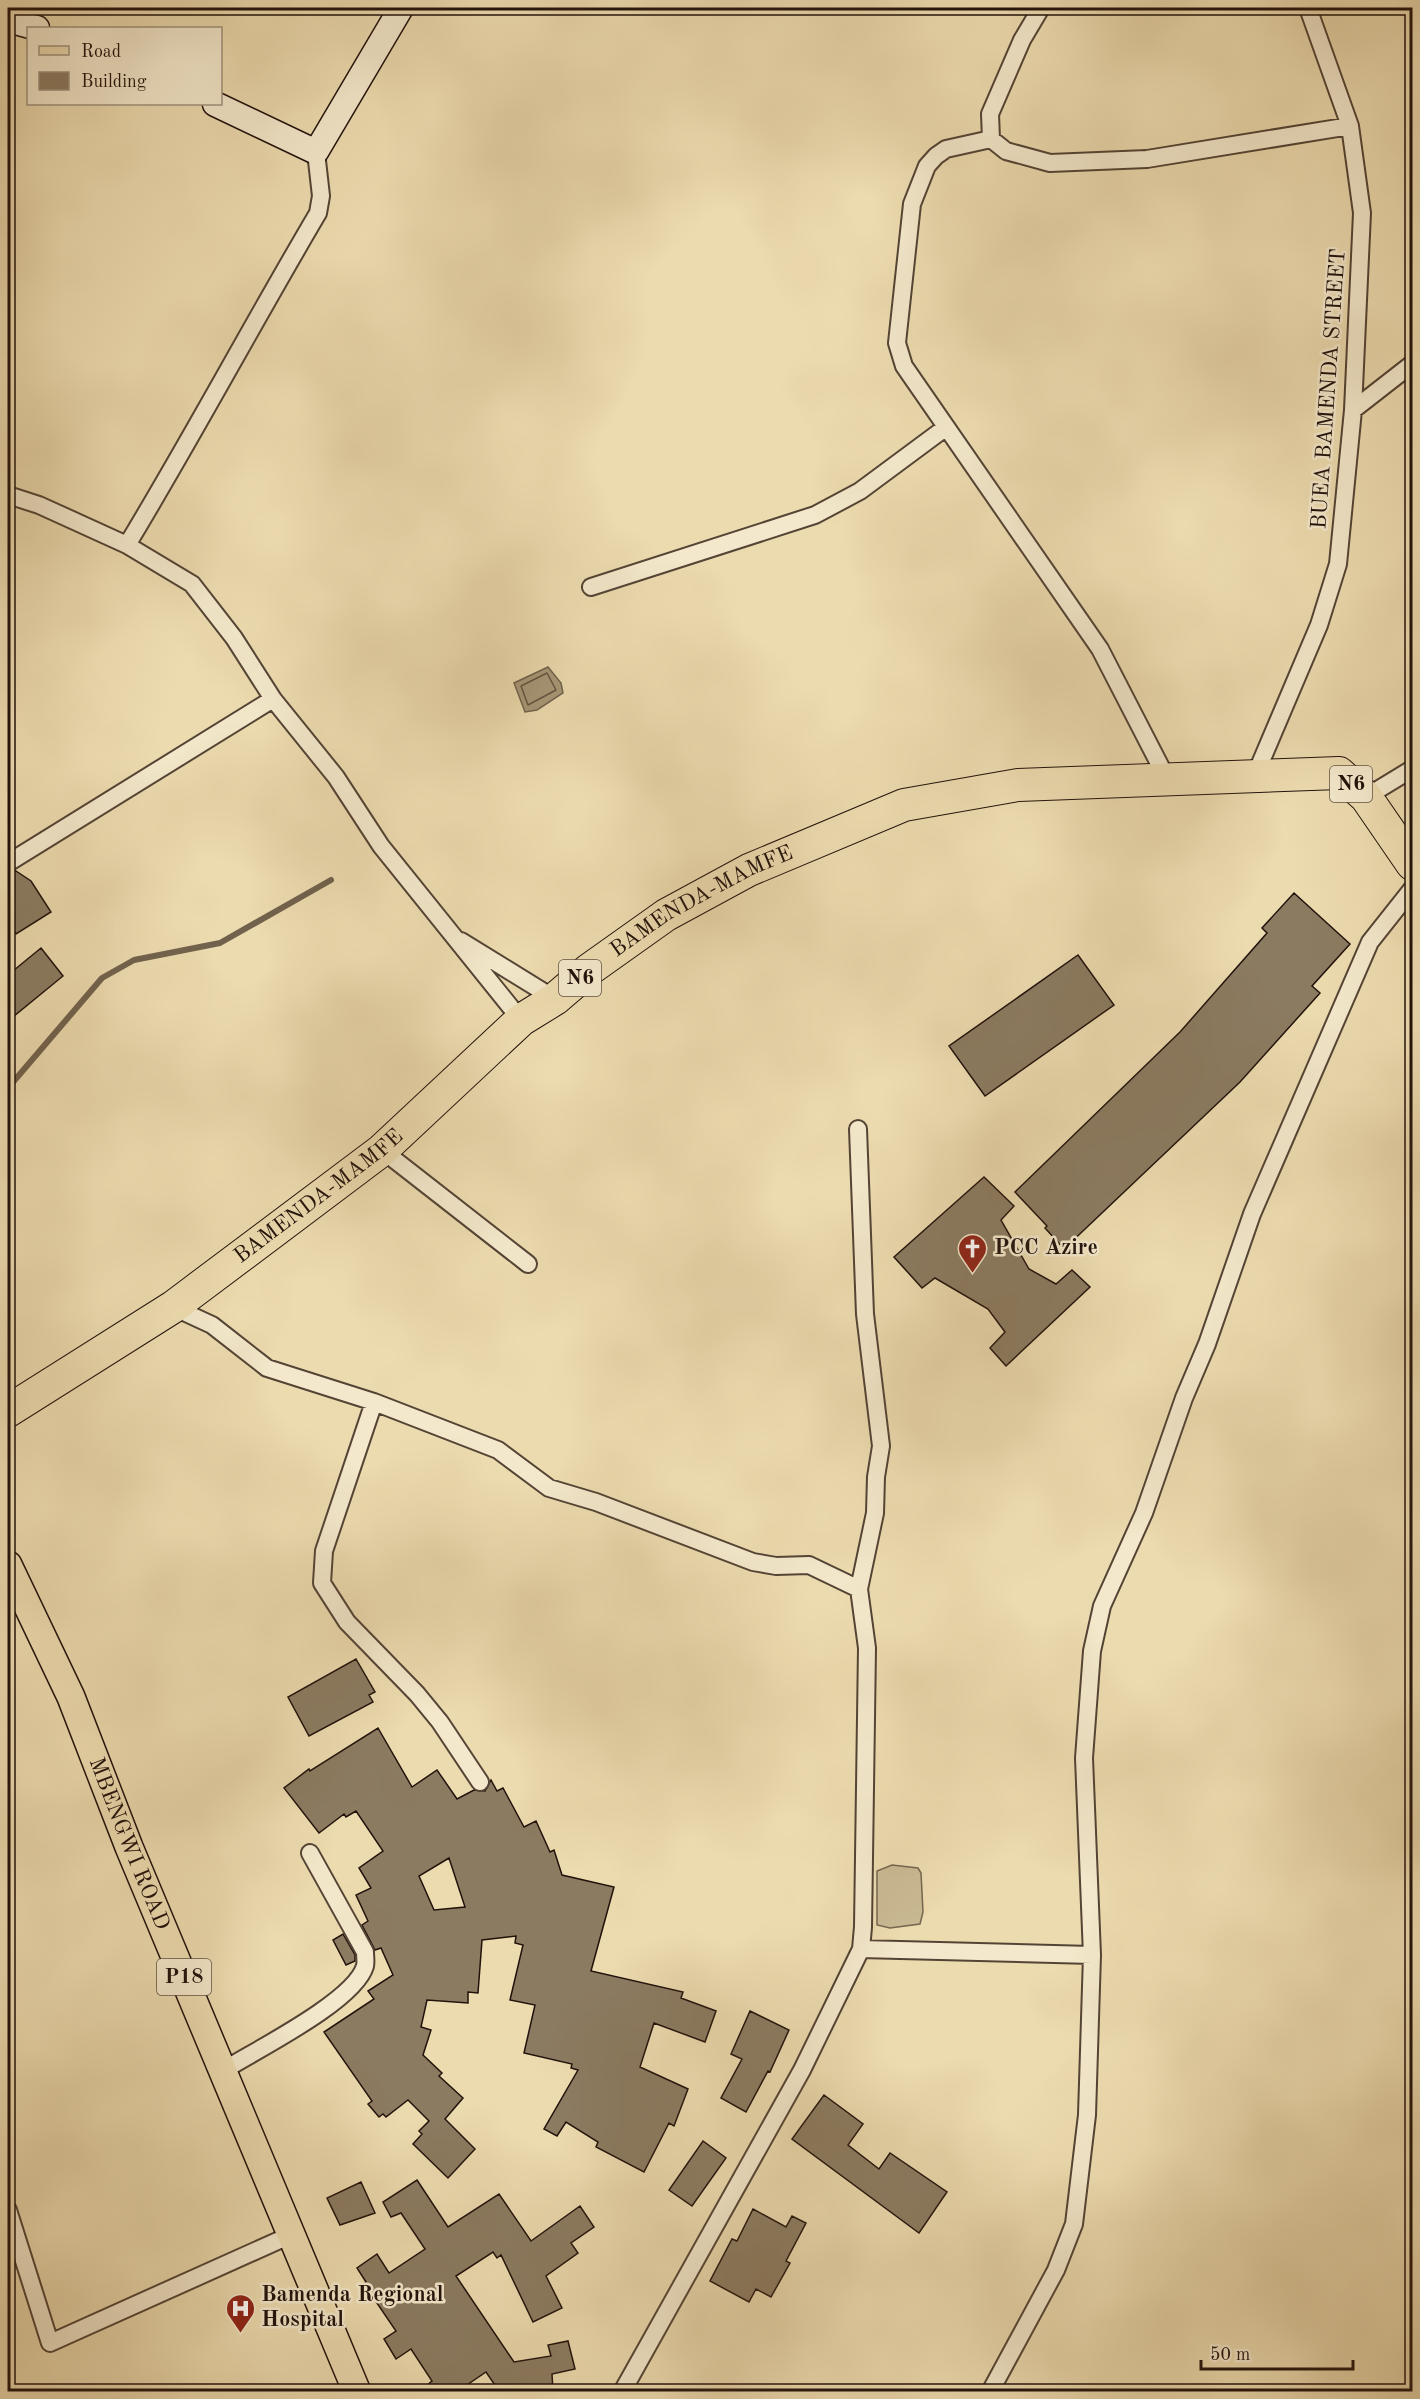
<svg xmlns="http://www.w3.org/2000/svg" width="1420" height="2399" viewBox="0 0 1420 2399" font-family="'Old Standard TT',serif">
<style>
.green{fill:#c9b993;stroke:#756650;stroke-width:1.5}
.water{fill:#a79778;stroke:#71624d;stroke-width:1.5}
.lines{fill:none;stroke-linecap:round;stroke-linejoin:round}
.shore{stroke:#645442;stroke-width:1.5}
.stream{stroke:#71624d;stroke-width:6}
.building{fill:#8b7b61;stroke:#21120c;stroke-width:1.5;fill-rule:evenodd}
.street-casing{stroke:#544435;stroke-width:20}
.secondary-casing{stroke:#21120c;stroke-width:27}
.primary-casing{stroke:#21120c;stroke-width:30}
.highway-casing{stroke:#21120c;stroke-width:34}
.street{stroke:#f3e8cb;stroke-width:16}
.secondary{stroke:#f3e8cb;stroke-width:24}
.primary{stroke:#ecdbaf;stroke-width:27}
.highway{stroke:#ecdbaf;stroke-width:32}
.labels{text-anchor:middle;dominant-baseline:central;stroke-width:5;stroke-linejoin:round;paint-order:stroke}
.shield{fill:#f3e8cb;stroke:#605245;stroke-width:1.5}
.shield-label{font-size:21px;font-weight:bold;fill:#21120c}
.street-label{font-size:22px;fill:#21120c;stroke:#f3e8cb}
.poi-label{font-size:22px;font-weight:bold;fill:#21120c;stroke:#f3e8cb;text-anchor:start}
</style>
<rect width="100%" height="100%" fill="#ecdbaf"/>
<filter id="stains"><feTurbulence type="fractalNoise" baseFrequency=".00333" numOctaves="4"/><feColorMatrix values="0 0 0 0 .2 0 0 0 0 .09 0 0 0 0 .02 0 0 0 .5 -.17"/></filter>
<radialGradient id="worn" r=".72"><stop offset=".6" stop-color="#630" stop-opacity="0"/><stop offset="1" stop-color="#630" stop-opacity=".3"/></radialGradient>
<path class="green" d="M892,1865L918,1868L921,1873L923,1912L920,1924L890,1928L877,1925V1871Z"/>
<path class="water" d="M548,667L561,683L563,693L537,710L525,712L514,683Z"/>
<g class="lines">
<path class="shore" d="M547,673L556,690L528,705L521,686Z"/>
<path class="stream" d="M8,1088L102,978L134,960L220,943L331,880"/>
</g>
<path class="building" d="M16,871L31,881L51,912L16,934L8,921V873Z
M1294,893L1350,944L1312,986L1320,993L1240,1082L1064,1249L1045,1228L1047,1226L1015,1192L1180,1032L1267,933L1262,928Z
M41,948L63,976L8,1021V975Z
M1078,955L1114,1005L985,1096L949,1046Z
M984,1177L1014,1206L1001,1220L1029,1269L1056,1284L1072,1270L1090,1287L1006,1366L990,1348L1005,1332L988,1309L935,1278L922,1288L894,1257Z
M356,1659L375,1692L369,1695L373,1702L309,1736L288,1697Z
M378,1728L412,1787L437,1770L457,1799L474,1790L485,1791L491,1780L497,1791L503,1788L524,1827L536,1821L550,1852L554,1850L562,1875L614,1887L591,1971L683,1992L681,1998L716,2011L705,2042L654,2023L640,2067L688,2089L674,2126L669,2123L644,2172L596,2147L598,2142L566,2122L557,2136L544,2129L578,2070L571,2068L572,2064L524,2053L535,2005L510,2000L523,1945L515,1943L516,1936L482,1940L478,1993L468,1992V2003L427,2000L421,2027L431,2030L423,2055L442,2073L439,2076L463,2098L445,2119L475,2149L448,2178L413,2144L422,2134L419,2131L429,2121L408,2100L386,2117L383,2114L379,2117L368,2104L372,2101L324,2032L374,1999L368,1991L393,1975L381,1948L375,1950L362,1925L368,1921L356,1895L371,1888L359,1868L383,1851L356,1811L346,1817L344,1814L319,1833L284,1788L309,1769L310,1771ZM449,1858L465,1907L434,1910L419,1876Z
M343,1934L355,1955V1961L346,1965L333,1940Z
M750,2011L789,2030L770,2072L768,2071L746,2112L721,2098L742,2059L731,2054Z
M824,2095L863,2124L848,2145L879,2169L890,2153L947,2192L919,2233L792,2139Z
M703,2141L726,2158L692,2206L669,2190Z
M417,2180L448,2227L499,2194L531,2241L580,2206L594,2227L571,2243L578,2253L546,2276L562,2308L533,2322L501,2255L497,2258L493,2252L456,2276L514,2362L551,2356L548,2345L568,2341L575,2369L552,2374L553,2391H499L486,2372L458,2391H420L432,2381L411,2349L396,2359L384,2339L396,2331L364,2284L366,2282L357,2268L377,2254L389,2273L425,2249L401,2213L391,2217L383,2202Z
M361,2182L375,2213L340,2225L327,2198Z
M753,2209L786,2227L792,2216L806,2223L786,2261L790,2263L771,2297L756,2289L749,2302L710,2281L732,2239L737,2241Z"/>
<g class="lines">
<defs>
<path id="street" d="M1041,8L1022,40L990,114L991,139L1006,151L1050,163L1147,159L1350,126
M991,139L946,149L936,156L927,166L912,204L897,343L904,366L1100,649L1167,779
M1353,410L1412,364
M8,495L39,505L127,545L192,584L234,638L273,699L336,777L381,846L521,1020
M127,545C193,436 253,323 318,213L321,196L316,152
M591,587L815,515L860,491L945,428
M1254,778L1319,625L1338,564L1353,410L1362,213L1350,126L1308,8
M1366,797L1412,769
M8,863L273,699
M461,941L555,999
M382,1150L528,1264
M173,1307L212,1325L267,1368L374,1402L498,1450L549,1488L596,1502L753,1562L776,1566L809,1565L859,1589
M374,1402L324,1551L322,1583L347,1622L417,1694L440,1722L480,1782
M861,1949L1092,1955L1084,1758L1092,1651L1102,1606L1144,1513L1184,1398L1207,1344L1252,1214L1370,942L1412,889
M224,2070C256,2050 355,2001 365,1966C366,1962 365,1956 365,1952L310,1853
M8,2210L50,2343L293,2234
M622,2392L802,2070L861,1949L863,1927L867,1648L859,1589L875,1513L876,1477L881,1446L865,1314L858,1129
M990,2392L1056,2270L1074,2224L1087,2115L1092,1955"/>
<path id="secondary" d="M8,20L37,28
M215,104L316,152L401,8"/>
<g id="primary">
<path id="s1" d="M8,1565L71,1697L129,1847L357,2392"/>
</g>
<g id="highway">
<path id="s2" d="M8,1411L173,1307L382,1150L521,1020L555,999L590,969L666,915L749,870L904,805L1018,785L1339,773L1366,797L1412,864"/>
</g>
</defs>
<use href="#street" class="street-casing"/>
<use href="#secondary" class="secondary-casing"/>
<use href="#primary" class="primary-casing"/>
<use href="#highway" class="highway-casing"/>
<use href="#street" class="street"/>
<use href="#secondary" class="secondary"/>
<use href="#primary" class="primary"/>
<use href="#highway" class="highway"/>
</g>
<defs>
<symbol id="church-pin" viewBox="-11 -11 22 30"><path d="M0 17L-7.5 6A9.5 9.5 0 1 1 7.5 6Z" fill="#8f2418" stroke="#f3e8cb"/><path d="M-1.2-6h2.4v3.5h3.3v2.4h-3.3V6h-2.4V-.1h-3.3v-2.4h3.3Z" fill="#fff"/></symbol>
<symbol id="hospital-pin" viewBox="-11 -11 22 30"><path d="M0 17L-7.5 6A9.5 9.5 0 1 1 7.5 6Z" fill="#8f2418" stroke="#f3e8cb"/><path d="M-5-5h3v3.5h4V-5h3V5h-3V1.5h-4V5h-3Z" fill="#fff"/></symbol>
</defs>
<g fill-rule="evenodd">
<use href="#church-pin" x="956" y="1232" width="33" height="45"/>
<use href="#hospital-pin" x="224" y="2292" width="33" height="45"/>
</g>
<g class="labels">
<g class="shield">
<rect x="1330" y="766" width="42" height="36" rx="4.5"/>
<rect x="559" y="960" width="42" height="36" rx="4.5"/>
<rect x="157" y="1959" width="54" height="36" rx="4.5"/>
</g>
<g class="shield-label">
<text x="1351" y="784">N6</text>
<text x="580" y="978">N6</text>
<text x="184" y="1977">P18</text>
</g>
<g class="street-label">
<text transform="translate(1329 389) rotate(-86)">BUEA BAMENDA STREET</text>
<text stroke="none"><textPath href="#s2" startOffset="864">BAMENDA-MAMFE</textPath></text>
<text stroke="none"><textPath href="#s2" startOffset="378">BAMENDA-MAMFE</textPath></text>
<text stroke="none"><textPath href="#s1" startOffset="304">MBENGWI ROAD</textPath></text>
</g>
<g class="poi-label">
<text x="994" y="1248">PCC Azire</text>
<text x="261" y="2295">Bamenda Regional<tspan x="261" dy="25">Hospital</tspan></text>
</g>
</g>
<rect width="1420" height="2399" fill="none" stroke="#ecdbaf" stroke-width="30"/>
<rect x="9" y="9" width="1402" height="2381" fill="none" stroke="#21120c" stroke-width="3"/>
<rect x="15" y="15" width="1390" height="2369" fill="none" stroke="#21120c" stroke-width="1.5"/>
<rect x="27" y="27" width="195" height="78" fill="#f3e8cb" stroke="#9f927f" stroke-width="1.5"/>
<rect x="39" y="46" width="30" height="9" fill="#ecdbaf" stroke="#9f927f" stroke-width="1.5"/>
<text x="81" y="57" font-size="18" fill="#21120c">Road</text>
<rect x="39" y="72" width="30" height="18" fill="#8b7b61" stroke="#9f927f" stroke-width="1.5"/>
<text x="81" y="87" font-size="18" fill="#21120c">Building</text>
<path d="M1201 2360v9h152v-9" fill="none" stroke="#21120c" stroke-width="3"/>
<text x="1210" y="2360" font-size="18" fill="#21120c" stroke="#f3e8cb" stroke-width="4.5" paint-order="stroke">50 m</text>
<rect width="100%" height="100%" filter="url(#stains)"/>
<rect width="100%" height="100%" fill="url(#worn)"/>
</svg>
